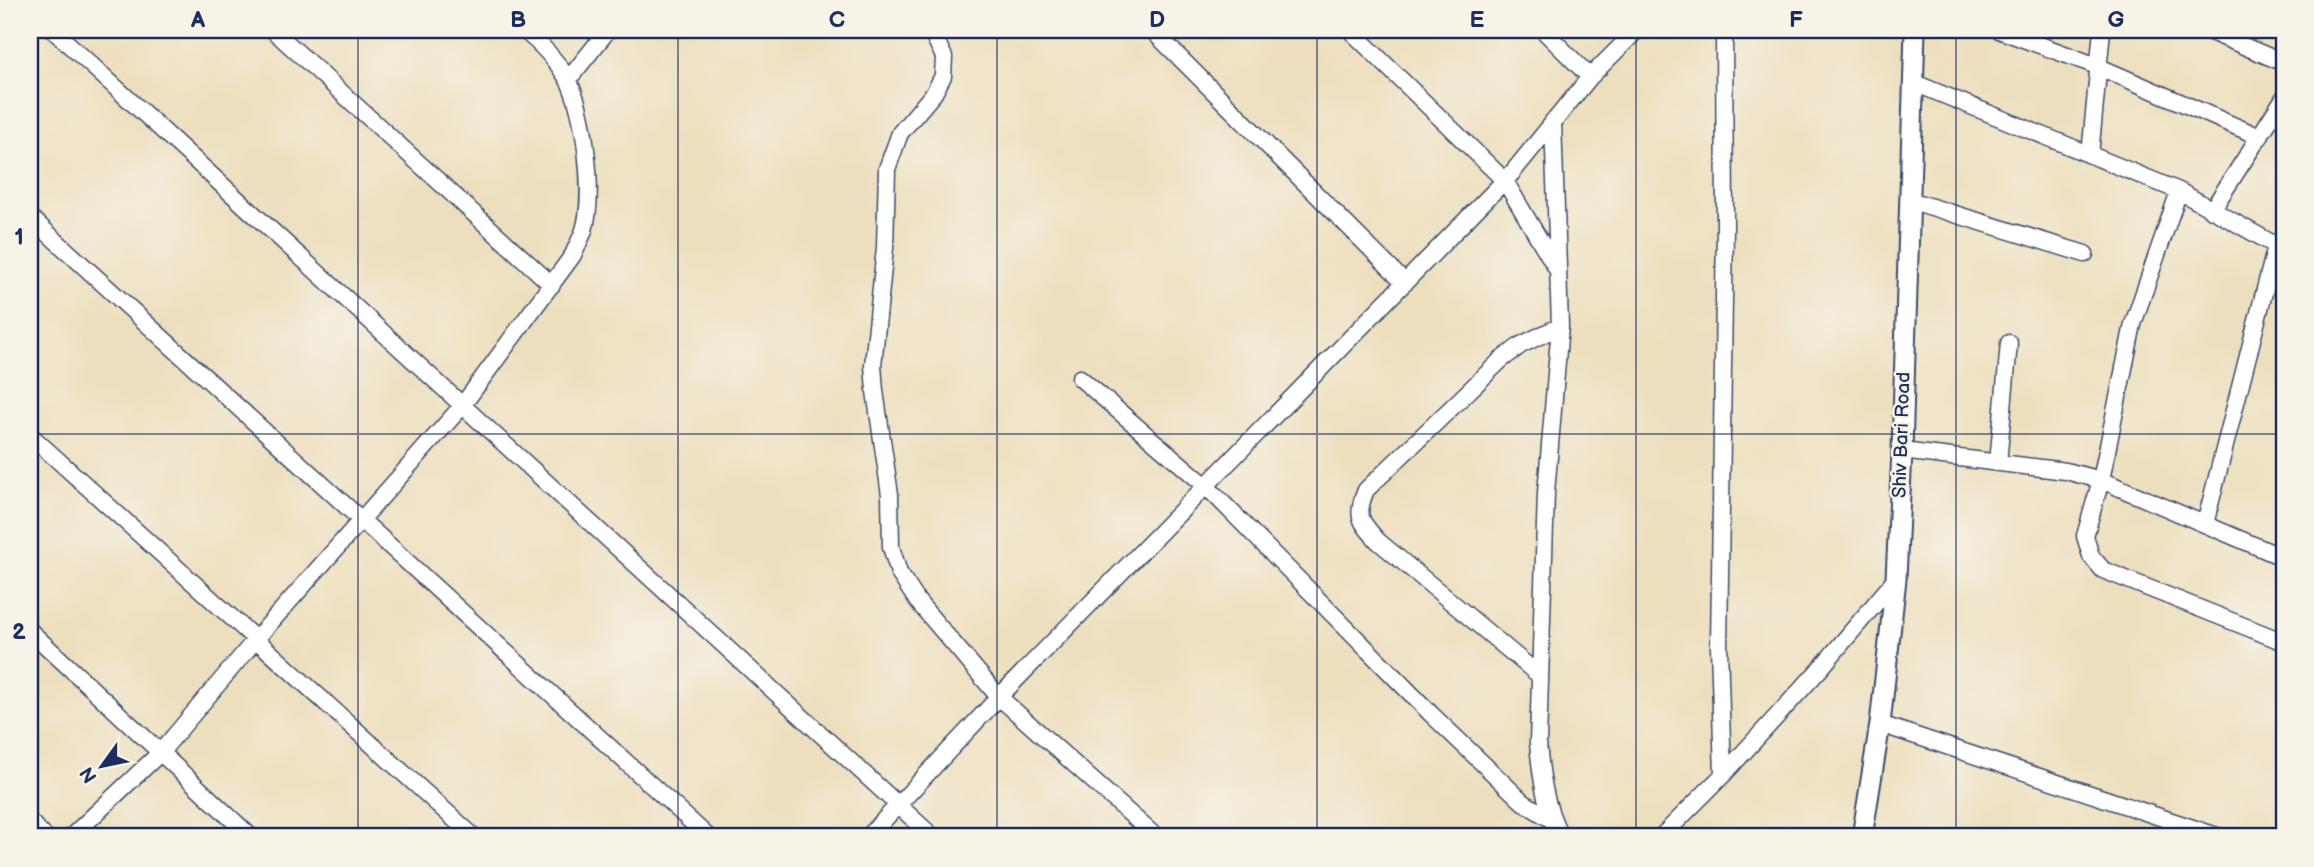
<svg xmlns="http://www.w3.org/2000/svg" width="2314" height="867" viewBox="0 0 2314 867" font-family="'Balsamiq Sans',sans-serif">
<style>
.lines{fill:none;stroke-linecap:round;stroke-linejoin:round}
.minor-casing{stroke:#3a496c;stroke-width:19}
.tertiary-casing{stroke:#3a496c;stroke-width:23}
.minor{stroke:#fff;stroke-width:16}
.tertiary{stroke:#fff;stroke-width:19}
.grid{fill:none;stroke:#1b2f5e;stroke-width:2;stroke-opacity:0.55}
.labels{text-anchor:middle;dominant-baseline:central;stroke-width:5;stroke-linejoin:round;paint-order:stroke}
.street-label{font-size:19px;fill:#1b2f5e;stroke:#f7f3e8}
.neatline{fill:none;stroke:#1b2f5e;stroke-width:2.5}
.grid-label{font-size:23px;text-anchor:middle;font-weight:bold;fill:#1b2f5e}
</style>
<rect width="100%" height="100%" fill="#f7f3e8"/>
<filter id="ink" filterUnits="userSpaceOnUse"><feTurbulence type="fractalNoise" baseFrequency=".0143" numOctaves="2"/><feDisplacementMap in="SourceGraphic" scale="14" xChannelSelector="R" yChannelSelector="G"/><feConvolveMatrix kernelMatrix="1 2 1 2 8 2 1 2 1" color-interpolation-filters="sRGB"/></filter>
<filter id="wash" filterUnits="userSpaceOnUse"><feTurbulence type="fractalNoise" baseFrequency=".00686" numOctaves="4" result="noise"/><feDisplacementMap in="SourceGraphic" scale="28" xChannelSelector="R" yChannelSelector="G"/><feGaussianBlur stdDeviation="1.57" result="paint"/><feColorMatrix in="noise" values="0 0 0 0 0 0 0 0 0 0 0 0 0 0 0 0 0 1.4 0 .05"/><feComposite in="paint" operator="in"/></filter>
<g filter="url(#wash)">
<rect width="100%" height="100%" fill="#eddfbe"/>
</g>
<g filter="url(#ink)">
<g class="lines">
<defs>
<path id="minor" d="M53,30L933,837
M273,30L552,285
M931,30L944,57L943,76L934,93L900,133L887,169L885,248L873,365L875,391L890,495L891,547L899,573L918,602L999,697L1156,837
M1152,30L1405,283
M1350,30L1505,181L1558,271
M1543,30L1590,77
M1999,30L2097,66L2260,137
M2206,30L2284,63
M30,31L31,30
M568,80L608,30
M1912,82L2179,191L2284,250
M1553,121L1560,326L1546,493L1538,743C1541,776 1545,808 1561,837
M2090,155L2102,30
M2179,191L2133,324L2101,480L2085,536L2091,556L2103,570L2284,642
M1909,200L2085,254
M2212,210L2284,98
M30,217L708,837
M1080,378L1206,486L1431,714L1523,802L1552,820
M30,435L474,837
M1902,451L2066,471L2101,480L2284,558
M1998,463L2009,343
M2205,524L2276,246
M30,631L251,837
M1540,676L1378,541C1360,521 1355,516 1366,490L1501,360L1521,345L1560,326
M1880,724L2220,837
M1723,775L1719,646L1725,226L1724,30
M30,822L45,837
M71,837L160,753L256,639L462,406L573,255C576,247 581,239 584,230C595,195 585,109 567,78C555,58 541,44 524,30
M868,837L999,697L1512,173L1590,77L1637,30
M1661,837L1723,775L1820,669L1896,579"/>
<path id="tertiary" d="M1862,837L1880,724L1896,579L1902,451L1915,30"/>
</defs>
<use href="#minor" class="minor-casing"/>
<use href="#tertiary" class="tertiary-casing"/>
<use href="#minor" class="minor"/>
<use href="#tertiary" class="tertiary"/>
</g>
</g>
<path class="grid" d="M358,30V837M678,30V837M997,30V837M1317,30V837M1636,30V837M1956,30V837M30,434H2284"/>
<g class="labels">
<g class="street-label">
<text transform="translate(1902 435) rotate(-88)">Shiv Bari Road</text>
</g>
</g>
<rect width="2314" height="867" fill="none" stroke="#f7f3e8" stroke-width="77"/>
<g transform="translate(102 766) rotate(237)" stroke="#f7f3e8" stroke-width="5" paint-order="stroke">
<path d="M0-5L12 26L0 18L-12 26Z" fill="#1b2f5e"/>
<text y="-10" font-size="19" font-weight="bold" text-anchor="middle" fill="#1b2f5e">N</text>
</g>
<rect x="38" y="38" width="2238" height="790" class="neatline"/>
<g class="grid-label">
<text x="198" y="27">A</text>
<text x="518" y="27">B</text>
<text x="837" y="27">C</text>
<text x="1157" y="27">D</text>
<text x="1477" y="27">E</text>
<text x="1796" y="27">F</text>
<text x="2116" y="27">G</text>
<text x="19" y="244">1</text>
<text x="19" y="639">2</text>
</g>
</svg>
